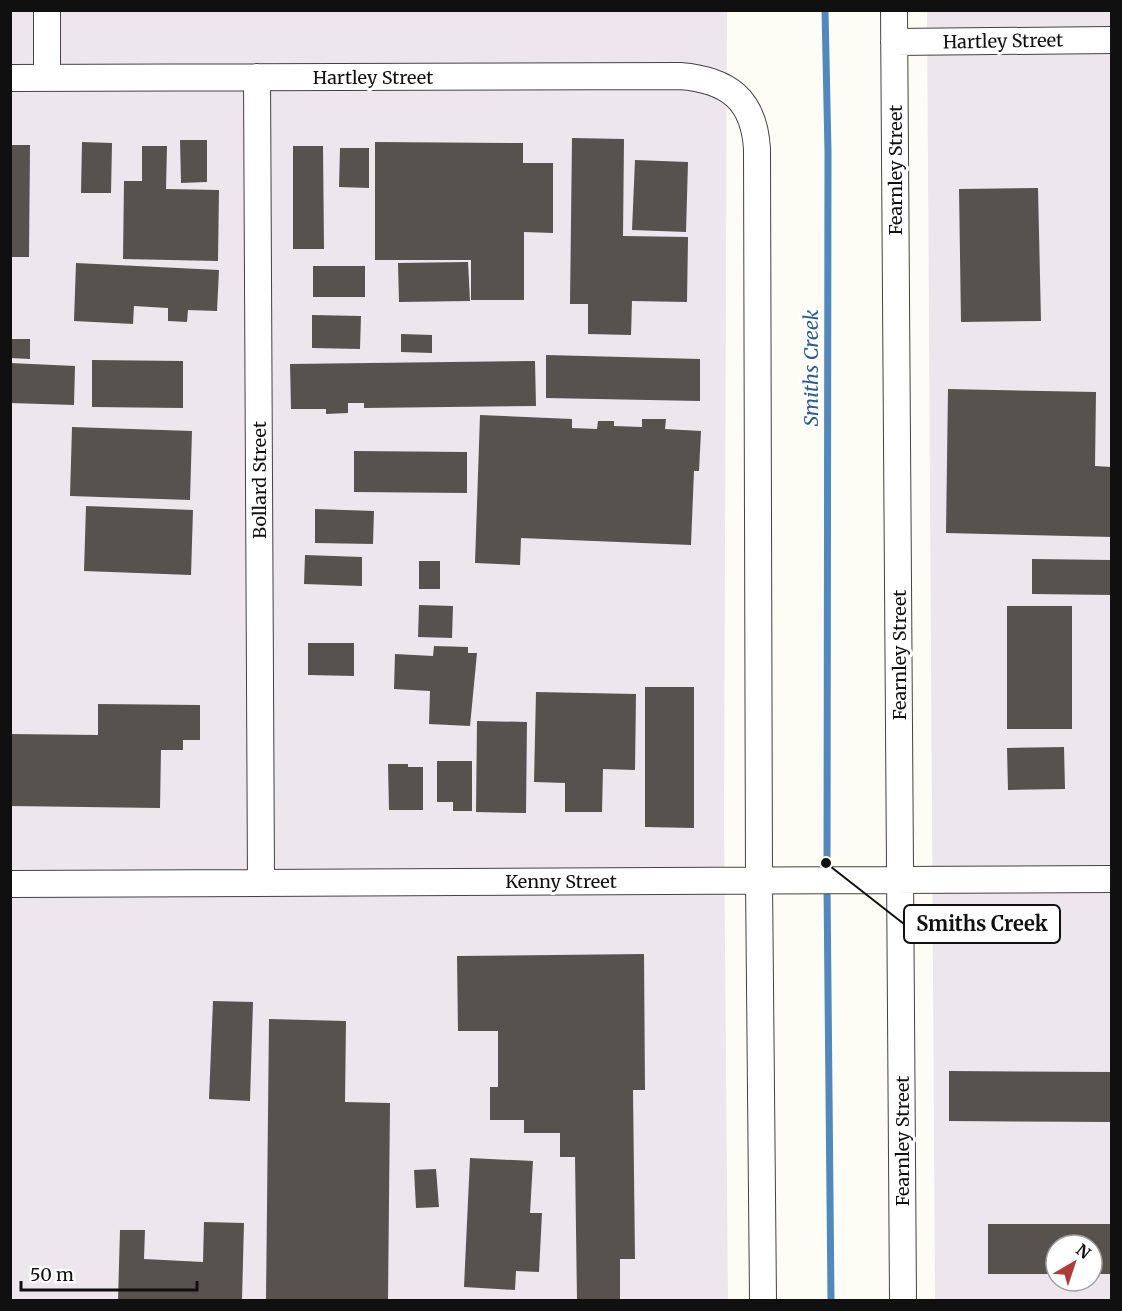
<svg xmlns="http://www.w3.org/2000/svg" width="1122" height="1311" viewBox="0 0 1122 1311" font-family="Merriweather,serif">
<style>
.industrial{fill:#ede6ed;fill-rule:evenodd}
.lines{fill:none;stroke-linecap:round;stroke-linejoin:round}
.stream{stroke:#4f89bd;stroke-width:7}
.building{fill:#58524e}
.minor-casing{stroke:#434343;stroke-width:28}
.minor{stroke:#fff;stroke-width:26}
.labels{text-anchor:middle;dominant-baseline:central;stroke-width:6;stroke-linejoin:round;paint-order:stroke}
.street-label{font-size:18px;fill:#101010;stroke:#fff}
.water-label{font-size:20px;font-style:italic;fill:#285d94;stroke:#fff}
.leader{fill:none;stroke:#101010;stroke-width:2}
.callout-dot{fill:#101010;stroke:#fff;stroke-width:2}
.callout{fill:#fff;stroke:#101010;stroke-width:2}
.callout-label{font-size:20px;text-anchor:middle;font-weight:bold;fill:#101010}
</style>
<rect width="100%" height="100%" fill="#fefdf5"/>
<path class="industrial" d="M10,11H727L724,824L728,1300H11Z
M927,11H1111V1300H935ZM1056,1245H1092V1281H1056Z"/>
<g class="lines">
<path class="stream" d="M825,10L828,152L827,875
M827,886L831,1300"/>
</g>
<path class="building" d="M572,138L624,139L623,236L688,237L687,302L632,301L631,335L588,334V304H570Z
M180,140H207V182L181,183Z
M82,142L112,143L111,193H81Z
M375,142L523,143V163H553V233L524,232V300H471V260H375Z
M10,145H30L29,257H10Z
M142,146H167L166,189L219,190L218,261L123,259L124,181H142Z
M293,146H323L324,249H293Z
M340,148H369V188L339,187Z
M635,160L688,162L686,232L632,230Z
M1038,188L1041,321L961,322L959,189Z
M468,262L470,301L399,302L398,263Z
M76,263L219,270L217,311L188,310L187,322L168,321V308L134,306L133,324L74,321Z
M313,266H365V297H313Z
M312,315L361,316L360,349L312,348Z
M401,334L432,335V353L401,352Z
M10,339H30V359L10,358Z
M546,355L700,359V401L546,398Z
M92,360L183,361V408L92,407Z
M535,361L536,406L364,408V403H348V413L326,414V409H291L290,364Z
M10,363L75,366L74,405L10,403Z
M948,389L1096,392L1095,466L1112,467V537L946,533Z
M480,415L572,419V428L597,429L598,421H614V426L642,427V419H666L665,429L701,431L699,471H694L691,545L521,538L520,565L475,563Z
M72,427L192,431L190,500L70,496Z
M354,451L467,452V493L354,492Z
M86,506L193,510L191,575L84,571Z
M315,509L374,511L373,544L315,543Z
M305,555L362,557V586L304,584Z
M1032,559L1112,560V595L1032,594Z
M419,561H440V589H419Z
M419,605L453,606L452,638L418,637Z
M1007,606H1072V729H1007Z
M308,643H354V676L308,675Z
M434,646L468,647V653H477L470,726L429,724L430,691L394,689L395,654L433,656Z
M645,687H694V828L645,827Z
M536,692L636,694L635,770L603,769L602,812H565V783L534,782Z
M98,704L200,705V740H183V750H161L160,808L10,806V734L98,735Z
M477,721L527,722L526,813L476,812Z
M1064,747L1065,789L1008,790L1007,748Z
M437,761H472V811H453V802H437Z
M388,764H408V767H423V810H389Z
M644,954L645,1090H633L635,1259H620V1300H577L575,1157H560V1133H524V1120H490V1087H498V1031H458L457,956Z
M213,1001L253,1002L250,1101L209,1099Z
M269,1019L346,1021L345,1102L390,1103L388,1300H266Z
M949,1071L1112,1072V1122L949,1121Z
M470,1158L533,1161L530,1213H542L539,1272L516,1271L515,1290L464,1287Z
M436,1169L439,1207L416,1208L414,1170Z
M204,1222L244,1223L242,1300H118L120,1230H145L144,1259L203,1262Z
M988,1224H1112V1274H1092V1245H1056V1274H988Z"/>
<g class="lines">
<defs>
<path id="minor" d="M47,10V78
M894,10L903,1300
M894,42L1112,40
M257,77L261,883
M10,78L680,76C728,80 754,99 757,149L759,880L763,1300
M10,884L1112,879"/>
</defs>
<use href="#minor" class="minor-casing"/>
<use href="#minor" class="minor"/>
</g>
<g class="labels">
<g class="street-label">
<text transform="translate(1003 41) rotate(-1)">Hartley Street</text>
<text x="373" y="77">Hartley Street</text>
<text transform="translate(895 170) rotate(-90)">Fearnley Street</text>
<text transform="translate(259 480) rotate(-90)">Bollard Street</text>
<text transform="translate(899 655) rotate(-90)">Fearnley Street</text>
<text x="561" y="881">Kenny Street</text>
<text transform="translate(902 1141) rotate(-90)">Fearnley Street</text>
</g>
<g class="water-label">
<text transform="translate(810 368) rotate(-90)">Smiths Creek</text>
</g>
</g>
<path class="leader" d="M826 863L904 924"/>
<circle class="callout-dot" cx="826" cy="863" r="6"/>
<rect class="callout" x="904" y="905" width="156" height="38" rx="6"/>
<g class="callout-label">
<text x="982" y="931">Smiths Creek</text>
</g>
<rect width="1122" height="1311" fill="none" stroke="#101010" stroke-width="24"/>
<g transform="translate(1074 1263) rotate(39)"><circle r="28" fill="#ffffff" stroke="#9f9f9f" stroke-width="1.5"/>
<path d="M0-4.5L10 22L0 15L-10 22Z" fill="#b03c39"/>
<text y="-9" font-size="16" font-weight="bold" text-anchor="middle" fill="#101010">N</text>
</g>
<path d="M21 1281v9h176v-9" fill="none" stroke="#101010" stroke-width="3"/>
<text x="30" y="1281" font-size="18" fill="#101010" stroke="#ffffff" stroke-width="4.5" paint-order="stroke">50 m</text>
</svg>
